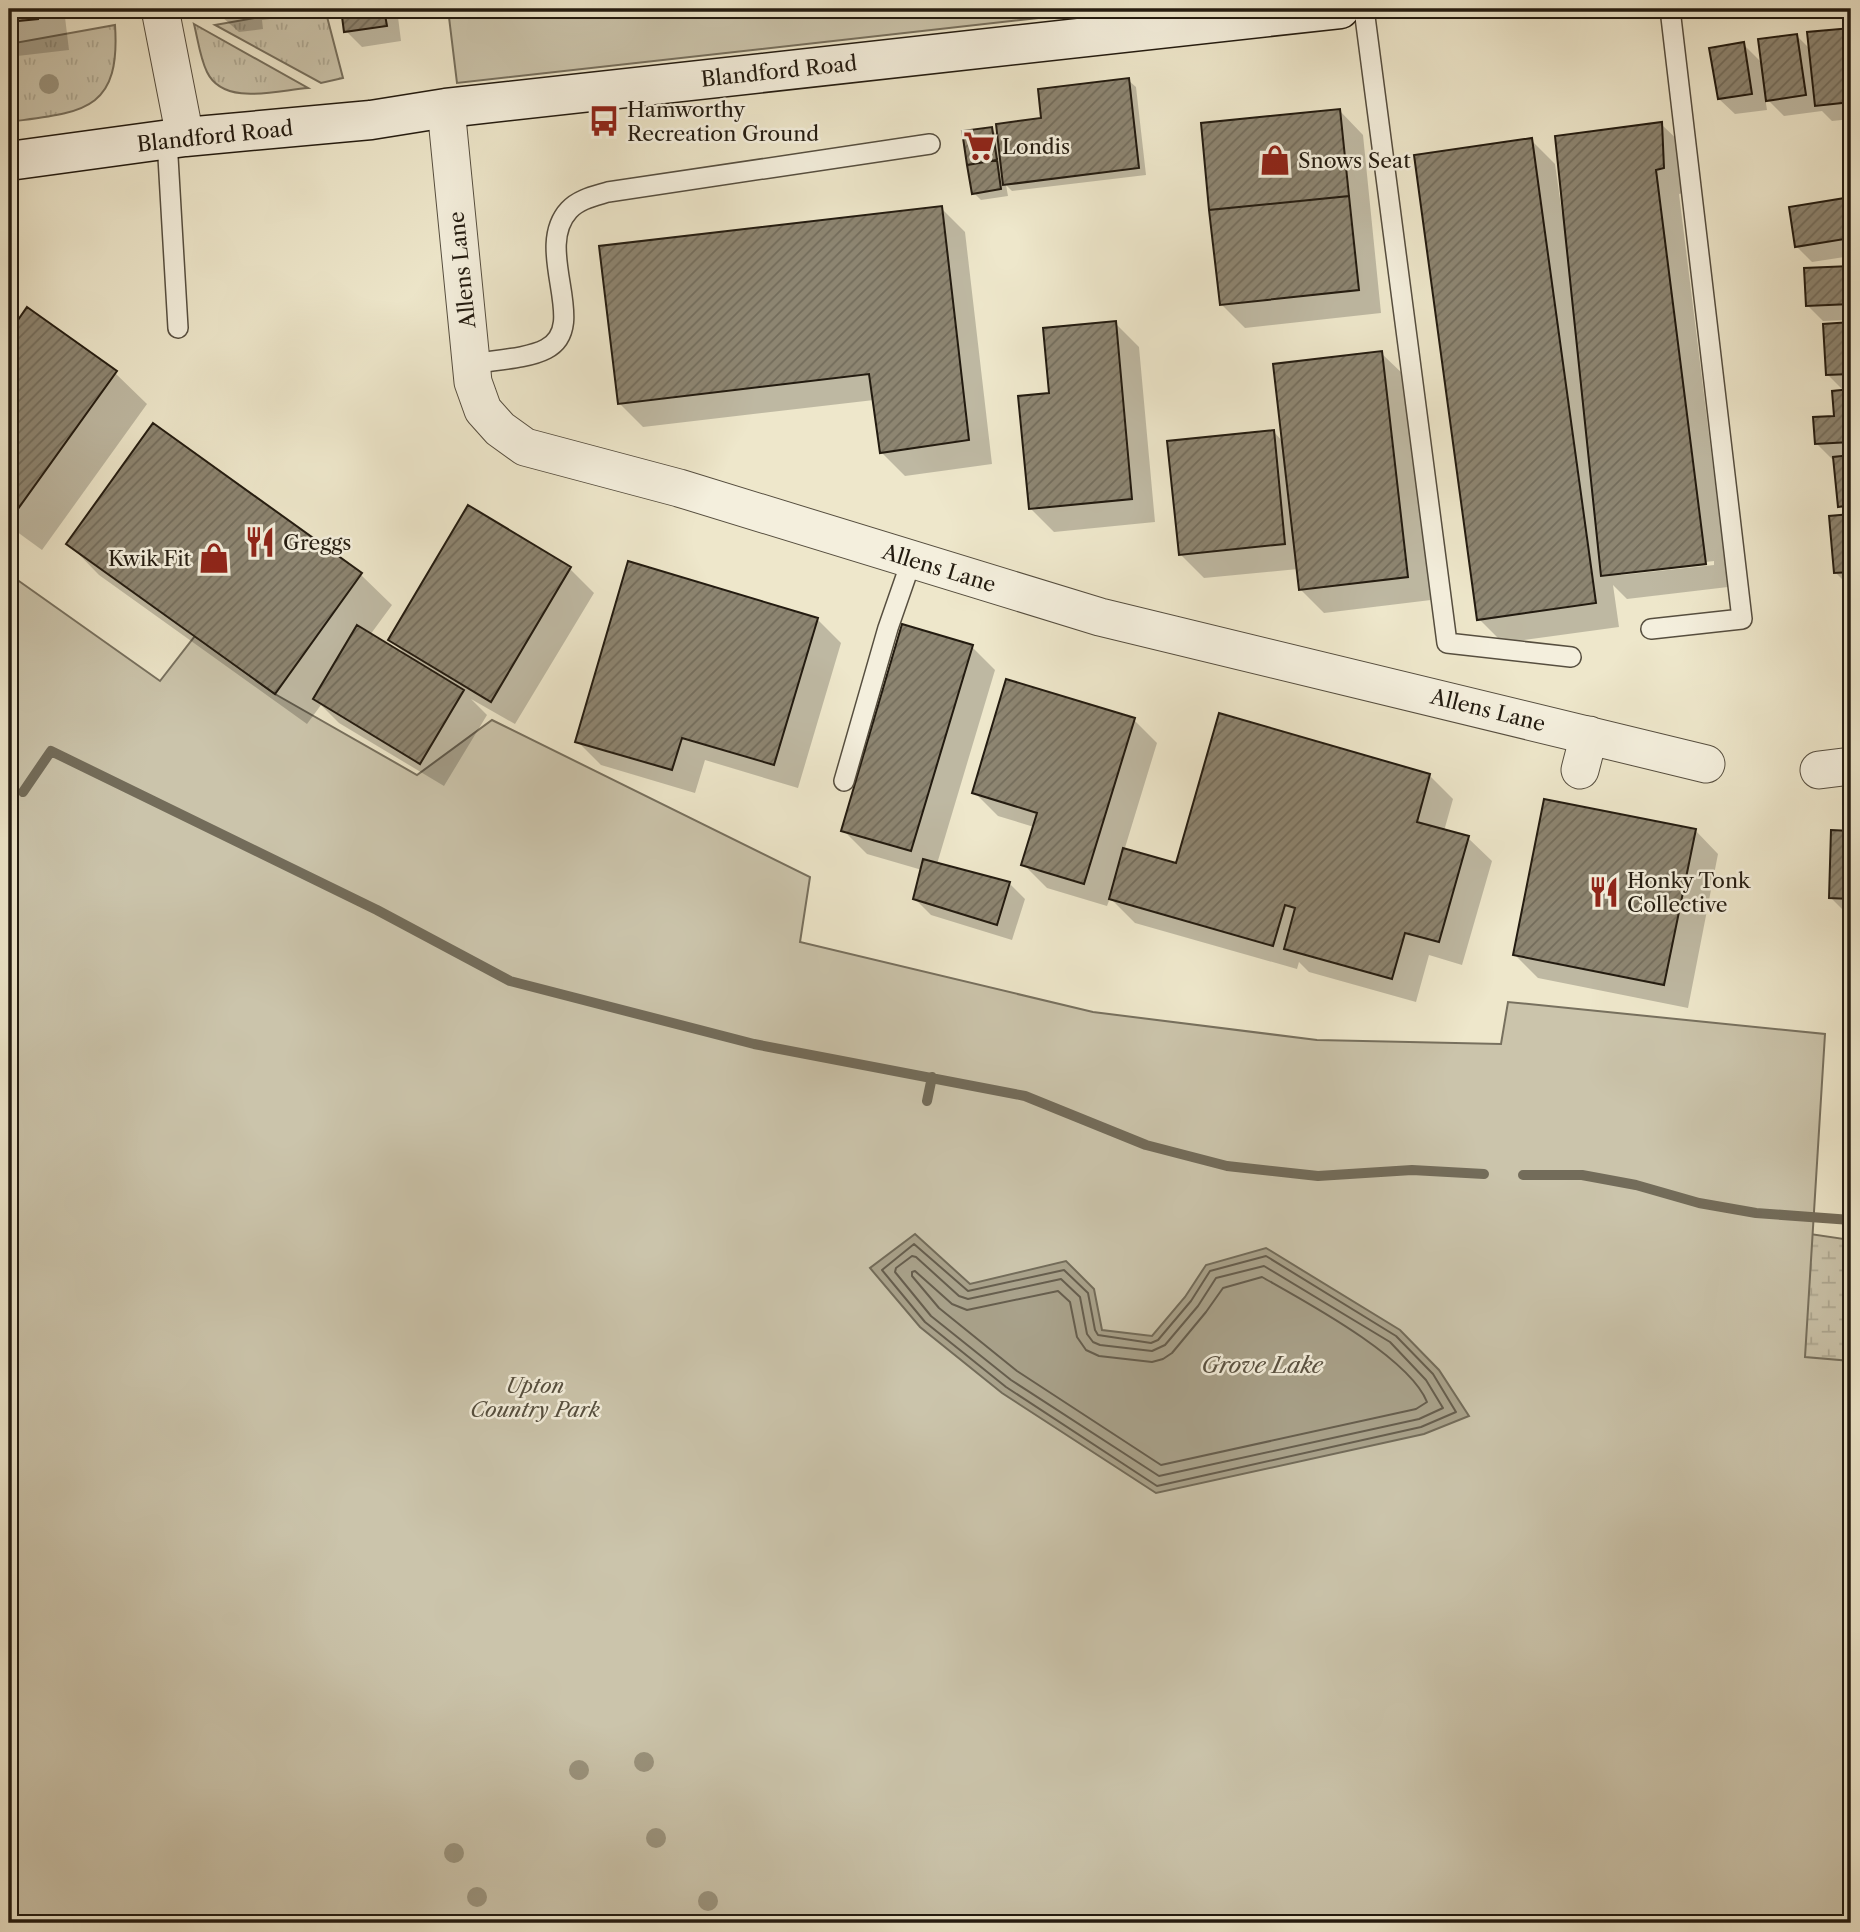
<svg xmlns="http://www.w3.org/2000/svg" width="1860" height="1932" viewBox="0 0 1860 1932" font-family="'Libre Caslon Text',serif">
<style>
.grass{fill:url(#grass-tufts);stroke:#77705e;stroke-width:2}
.wetland{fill:url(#wetland-marsh);stroke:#77705e;stroke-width:2}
.green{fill:#cbc4ab;stroke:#77705e;stroke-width:2}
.water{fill:#a9a28b;stroke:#736c5a;stroke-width:2}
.shadow{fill:#0003;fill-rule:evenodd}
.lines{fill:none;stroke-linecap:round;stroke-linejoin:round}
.shore{stroke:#665e4e;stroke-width:2}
.stream{stroke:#736c5a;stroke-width:10}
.building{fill:url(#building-hatch);stroke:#231b10;stroke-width:2}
.service-casing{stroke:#564e3f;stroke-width:22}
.minor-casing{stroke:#564e3f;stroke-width:39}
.secondary-casing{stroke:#231b10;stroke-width:41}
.service{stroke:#f4efdd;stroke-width:19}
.minor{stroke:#f4efdd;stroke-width:37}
.secondary{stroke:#f4efdd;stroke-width:38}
.tree{fill:#9a937d}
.labels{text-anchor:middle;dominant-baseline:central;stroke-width:5;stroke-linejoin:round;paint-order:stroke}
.street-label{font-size:21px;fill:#231b10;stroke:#f4efdd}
.poi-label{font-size:21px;fill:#231b10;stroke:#f4efdd;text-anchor:start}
.park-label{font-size:21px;font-style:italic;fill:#554e3e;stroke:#f4efdd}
.water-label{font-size:23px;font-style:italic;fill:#595141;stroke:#f4efdd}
</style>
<defs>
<pattern id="grass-tufts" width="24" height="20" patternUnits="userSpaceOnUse" patternTransform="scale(1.75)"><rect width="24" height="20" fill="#cbc4ab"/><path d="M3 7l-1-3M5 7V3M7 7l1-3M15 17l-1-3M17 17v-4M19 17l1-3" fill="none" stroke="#aea892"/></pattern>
<pattern id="wetland-marsh" width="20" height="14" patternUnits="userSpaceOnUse" patternTransform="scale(1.75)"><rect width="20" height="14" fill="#cbc4ab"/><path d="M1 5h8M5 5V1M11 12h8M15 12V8" fill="none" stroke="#aea892"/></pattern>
<pattern id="building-hatch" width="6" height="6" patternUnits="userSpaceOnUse" patternTransform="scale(1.75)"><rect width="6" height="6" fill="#8d8571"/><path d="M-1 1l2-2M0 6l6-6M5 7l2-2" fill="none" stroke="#736c5b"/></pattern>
</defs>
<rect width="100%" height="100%" fill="#eee7cb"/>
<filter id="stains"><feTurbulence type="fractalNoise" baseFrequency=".00286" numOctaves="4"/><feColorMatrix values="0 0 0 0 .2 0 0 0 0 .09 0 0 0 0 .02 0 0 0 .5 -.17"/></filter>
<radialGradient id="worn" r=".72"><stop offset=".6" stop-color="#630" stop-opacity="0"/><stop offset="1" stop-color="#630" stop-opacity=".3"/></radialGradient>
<path class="grass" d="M305,9H325L343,78L321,83L215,25Z
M194,24L308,88C278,90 224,107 207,72C200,58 198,40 194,24Z
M115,25C121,113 81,112 9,122V44Z"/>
<path class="wetland" d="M1777,1229L1851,1240V1481L1740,1484Z"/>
<path class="green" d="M448,9H1119L457,83Z
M9,574L160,681L195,636L275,694L417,775L492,720L810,877L800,942L1093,1012L1317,1040L1501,1044L1508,1002L1825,1034L1805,1357L1851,1361V1923H9Z"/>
<path class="water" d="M915,1234L970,1284L1066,1261L1094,1289L1102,1330L1152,1336L1185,1297L1206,1265L1266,1248L1400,1330L1439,1370L1469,1416L1424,1434L1156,1493L1002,1393L920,1327L870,1268Z"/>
<path class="shadow" d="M9,9H64L69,50L9,57Z
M213,9H335V11L262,20L263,29L239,32Z
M342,9H397L401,41L362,47L346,31Z
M1851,29V119L1832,121L1822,111L1784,116L1765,97L1767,110L1735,114L1719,99L1743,44L1763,64L1797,36L1810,49L1809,34Z
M1128,80L1136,87L1146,175L1012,191L1006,185L1008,196L981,200L974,193L991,129L999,137Z
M1340,111L1363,135L1381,313L1245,328L1221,304Z
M1661,124L1685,147L1687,192L1679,194L1728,587L1627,599L1613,585L1619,627L1503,643L1479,619L1531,140L1555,164L1562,213L1565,212ZM1714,561V565L1621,575V572Z
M1851,198V256L1812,262L1796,246L1791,208Z
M941,208L965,232L992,464L905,476L881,452L874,400L643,427L619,403Z
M1851,268V320L1823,321L1807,305L1806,269Z
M1115,323L1139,347L1155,522L1054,532L1030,508L1051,394Z
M1851,323V588L1836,573L1850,516L1840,506L1835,459H1832L1817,444L1836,417L1845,392L1828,375L1825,325Z
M9,330L115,373L147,404L42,550L9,526Z
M1381,353L1405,376L1431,600L1324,613L1300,589L1298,569L1204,578L1180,554L1274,432L1283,442Z
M469,508L570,569L594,593L515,724L471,699L487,715L444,786L339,723L321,705L307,724L99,575L68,543L360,574L392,605L370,635L405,654L390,639Z
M817,619L841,643L798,788L705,760L695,793L601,765L577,741Z
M972,647L995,670L937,864L1009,883L1025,899L1012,940L931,915L915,899L922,870L867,854L843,830Z
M1134,720L1157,743L1124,851L1177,865L1429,775L1453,799L1444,831L1468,838L1492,861L1462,965L1429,955L1416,1002L1309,972L1299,962L1297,969L1135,923L1110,898L1107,906L1047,888L1023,864L1034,827L998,816L974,792Z
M1695,830L1718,854L1688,1008L1538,978L1515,955Z
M1833,832H1851V918L1831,898Z"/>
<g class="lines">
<path class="shore" d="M914,1244L968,1291L1064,1270L1088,1293L1095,1330L1098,1335L1151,1343L1158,1340L1191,1301L1210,1271L1266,1256L1396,1336L1433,1374L1456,1412L1421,1427L1157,1486L1006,1387L925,1322L882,1270Z
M912,1256L916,1257L959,1296L968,1299L1061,1279L1080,1297L1087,1334L1093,1342L1100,1345L1152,1351L1165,1345L1198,1306L1216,1278L1264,1266L1390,1342L1426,1380L1443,1408L1419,1419L1159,1476L1011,1380L931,1316L895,1272L896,1268Z
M915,1271L952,1304L967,1310L1058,1291L1070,1302L1077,1337L1086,1350L1099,1356L1152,1362L1163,1359L1172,1353L1206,1312L1223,1288L1262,1277C1306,1302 1409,1357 1427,1402L1416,1409L1161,1465L1017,1371L939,1308L912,1276V1272Z"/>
<path class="stream" d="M23,792L51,751L377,910L510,981L754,1044L1025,1096L1146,1145L1227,1166L1318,1176L1412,1170L1484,1174
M927,1101L932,1077
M1523,1175H1582L1636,1185L1699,1203L1756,1213L1851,1220"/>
</g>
<path class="building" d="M9,9H37L38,19L9,22Z
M341,9H384L387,26L344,32Z
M1851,28V102L1815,106L1807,32Z
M1797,34L1806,95L1766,101L1758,39Z
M1744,42L1752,94L1718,99L1709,48Z
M1129,78L1139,168L1003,185L996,124L1041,118L1038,89Z
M1340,109L1349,196L1209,210L1201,123Z
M1662,122L1664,168L1656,170L1706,564L1601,576L1555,136Z
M992,127L997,160L967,165L962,131Z
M1532,138L1596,603L1477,620L1414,155Z
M997,160L1001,189L972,194L967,165Z
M1349,196L1359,290L1220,305L1209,210Z
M1851,197V238L1795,247L1789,207Z
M942,206L969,440L880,453L869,374L618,404L599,246Z
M1851,266V304L1806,306L1804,268Z
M27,307L117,371L10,520L9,328L11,330Z
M1116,321L1132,499L1029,509L1018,396L1049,393L1043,328Z
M1851,322V374L1826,375L1823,324Z
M1382,351L1408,577L1299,590L1273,364Z
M1851,389V442L1815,444L1813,417L1834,416L1832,391Z
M153,423L362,573L275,694L66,544Z
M1274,430L1285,544L1179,555L1167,441Z
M1851,455V505L1838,507L1833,457Z
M468,505L571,567L491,702L388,640Z
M1851,514V572L1834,573L1829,516Z
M628,561L818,618L774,765L682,738L672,770L575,742Z
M902,624L973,645L911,851L841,831Z
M357,625L464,690L420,764L313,699Z
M1006,679L1135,718L1084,884L1021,865L1037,813L972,793Z
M1219,713L1430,774L1417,822L1469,836L1439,942L1405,933L1392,979L1284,949L1295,908L1285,905L1273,946L1109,899L1123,848L1176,863Z
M1544,799L1696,829L1664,985L1513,955Z
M1831,830L1851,831V899L1829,898Z
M923,859L1010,882L997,925L913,899Z"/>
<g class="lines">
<defs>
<path id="service" d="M1364,9L1447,643L1571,657
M167,140L178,328
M472,364C493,360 527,359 546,349C591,326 532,250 569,210C579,199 595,196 608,192L930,144
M1651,629L1742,619L1670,9
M844,781L888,628L912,559"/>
<path id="minor" d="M160,9L185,137
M446,108L473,382L483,410L500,429L525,447L679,488L1100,617L1706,764
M1580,770L1589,735
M1819,770L1851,766"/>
<path id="secondary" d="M9,161L185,137L371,120L446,108L1340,9"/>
</defs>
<use href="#service" class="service-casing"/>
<use href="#minor" class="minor-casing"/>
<use href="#secondary" class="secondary-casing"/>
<use href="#service" class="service"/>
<use href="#minor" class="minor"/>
<use href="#secondary" class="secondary"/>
</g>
<g class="tree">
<circle cx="49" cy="84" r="10"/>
<circle cx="644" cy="1762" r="10"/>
<circle cx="579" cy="1770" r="10"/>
<circle cx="656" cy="1838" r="10"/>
<circle cx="454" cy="1853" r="10"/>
<circle cx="477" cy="1897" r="10"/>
<circle cx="708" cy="1901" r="10"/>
</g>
<defs>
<symbol id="bus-bare" viewBox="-9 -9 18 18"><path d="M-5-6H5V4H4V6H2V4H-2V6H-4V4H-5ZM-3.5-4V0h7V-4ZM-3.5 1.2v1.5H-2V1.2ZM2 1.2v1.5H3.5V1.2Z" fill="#8f2418" stroke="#f4efdd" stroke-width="2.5" paint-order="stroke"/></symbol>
<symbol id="supermarket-bare" viewBox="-9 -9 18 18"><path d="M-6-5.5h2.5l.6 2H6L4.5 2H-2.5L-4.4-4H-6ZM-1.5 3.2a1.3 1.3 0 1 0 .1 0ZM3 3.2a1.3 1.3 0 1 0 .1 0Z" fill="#8f2418" stroke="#f4efdd" stroke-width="2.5" paint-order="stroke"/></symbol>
<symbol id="shop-bare" viewBox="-9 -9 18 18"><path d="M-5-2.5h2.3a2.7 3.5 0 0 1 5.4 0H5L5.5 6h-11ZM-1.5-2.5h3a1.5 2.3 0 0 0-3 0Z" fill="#8f2418" stroke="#f4efdd" stroke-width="2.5" paint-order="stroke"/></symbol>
<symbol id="restaurant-bare" viewBox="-9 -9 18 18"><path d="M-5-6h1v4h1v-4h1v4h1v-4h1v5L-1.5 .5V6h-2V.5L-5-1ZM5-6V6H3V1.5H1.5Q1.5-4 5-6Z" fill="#8f2418" stroke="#f4efdd" stroke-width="2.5" paint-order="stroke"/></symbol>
</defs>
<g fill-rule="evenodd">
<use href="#bus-bare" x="582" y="99" width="44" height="44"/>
<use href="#supermarket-bare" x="957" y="124" width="44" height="44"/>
<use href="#shop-bare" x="1253" y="138" width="44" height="44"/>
<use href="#restaurant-bare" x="238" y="520" width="44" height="44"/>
<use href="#shop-bare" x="192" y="536" width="44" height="44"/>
<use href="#restaurant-bare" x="1582" y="870" width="44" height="44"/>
</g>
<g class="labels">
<g class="street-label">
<text transform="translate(779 71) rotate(-6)">Blandford Road</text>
<text transform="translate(215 136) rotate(-6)">Blandford Road</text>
<text transform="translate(462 270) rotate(-96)">Allens Lane</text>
<text transform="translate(939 568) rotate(17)">Allens Lane</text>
<text transform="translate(1488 710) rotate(14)">Allens Lane</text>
</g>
<g class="poi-label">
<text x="627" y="109">Hamworthy<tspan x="627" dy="24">Recreation Ground</tspan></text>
<text x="1002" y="146">Londis</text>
<text x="1298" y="160">Snows Seat</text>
<text x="283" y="542">Greggs</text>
<text x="191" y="558" text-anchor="end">Kwik Fit</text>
<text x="1627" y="880">Honky Tonk<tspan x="1627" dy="24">Collective</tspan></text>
</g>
<g class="park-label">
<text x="535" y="1385">Upton<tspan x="535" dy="24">Country Park</tspan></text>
</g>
<g class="water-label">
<text x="1262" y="1365">Grove Lake</text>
</g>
</g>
<rect width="1860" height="1932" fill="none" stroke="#eee7cb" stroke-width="35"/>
<rect x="10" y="10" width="1839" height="1911" fill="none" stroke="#231b10" stroke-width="3.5"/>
<rect x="18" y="18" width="1825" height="1897" fill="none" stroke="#231b10" stroke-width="2"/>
<rect width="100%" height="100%" filter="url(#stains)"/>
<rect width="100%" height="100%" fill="url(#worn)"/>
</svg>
